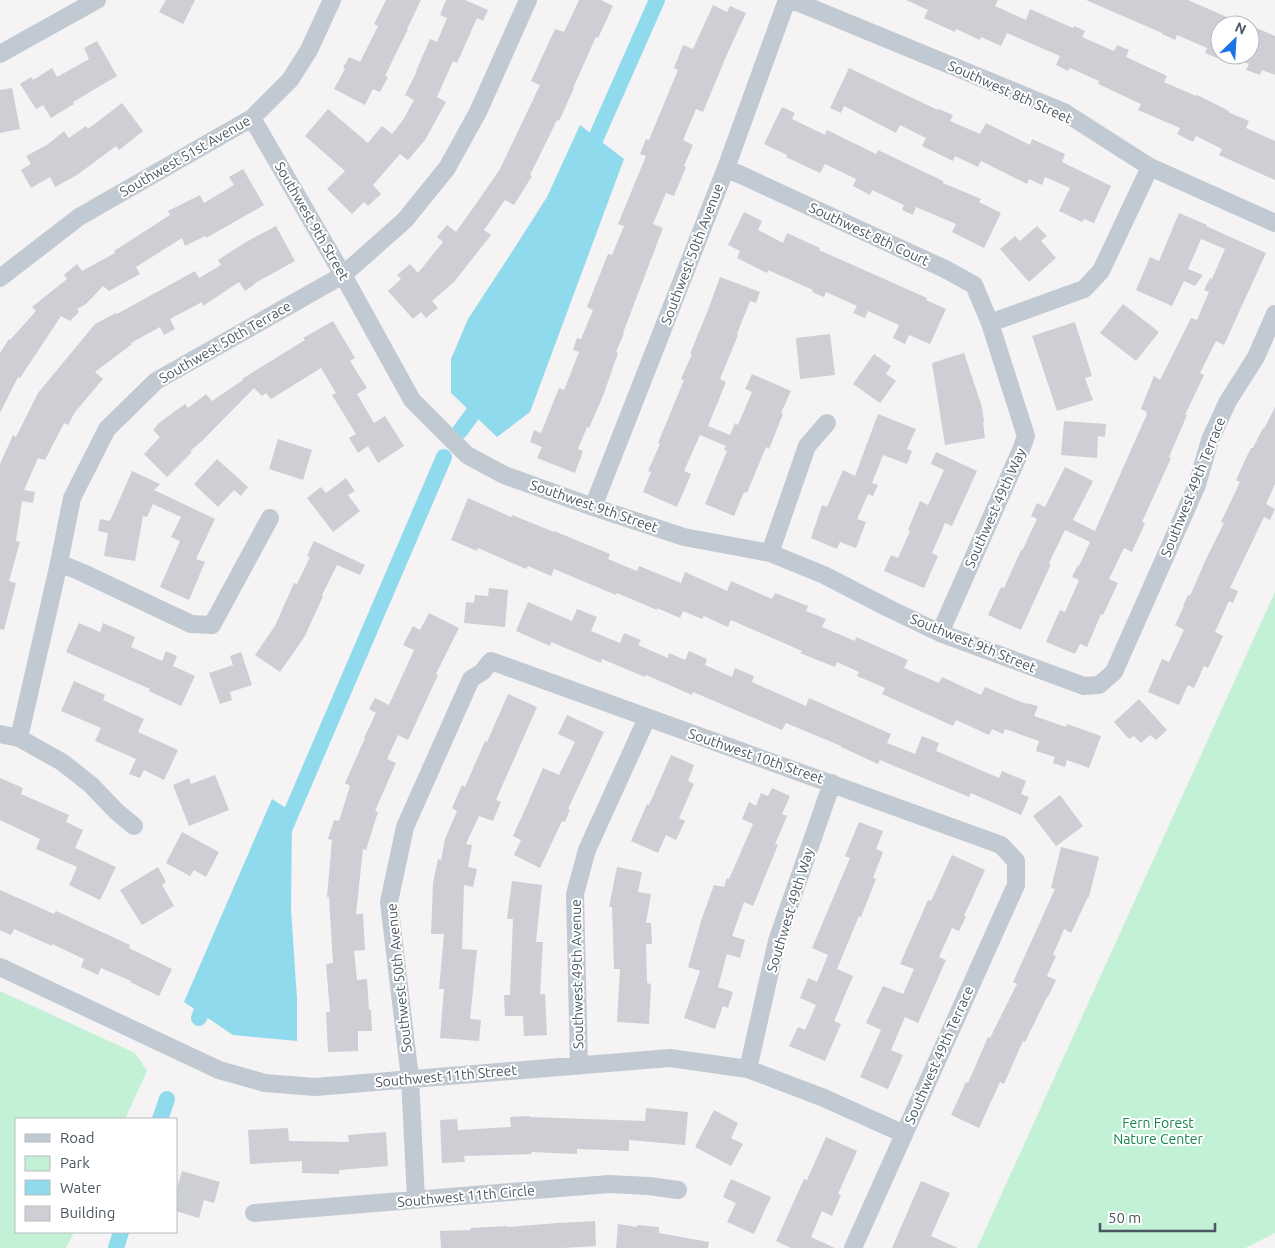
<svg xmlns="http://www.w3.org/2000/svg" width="1275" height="1248" viewBox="0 0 1275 1248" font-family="Ubuntu,sans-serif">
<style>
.green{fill:#c3f1d5}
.water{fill:#90daee}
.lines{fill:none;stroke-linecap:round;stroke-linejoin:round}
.canal{stroke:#90daee;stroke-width:16}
.building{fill:#cdcfd5}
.street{stroke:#c1cad2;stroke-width:18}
.labels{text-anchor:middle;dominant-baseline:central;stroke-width:4;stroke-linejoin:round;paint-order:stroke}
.street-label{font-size:14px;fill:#4a5661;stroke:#fff}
.park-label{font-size:14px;fill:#17864f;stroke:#fff}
</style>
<rect width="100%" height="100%" fill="#f5f3f3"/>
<path class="green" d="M1275,592V1233L1245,1248H977Z
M0,991L135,1053L147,1071L125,1119H16V1232H74L66,1248H0Z"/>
<path class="water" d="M580,125L624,159L530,412L497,437L451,393V359L468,319L510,255L547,197Z
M272,799L292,812L291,909L297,999V1041L233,1035L184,1002Z"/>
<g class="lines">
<path class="canal" d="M587,158L657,0
M460,431L480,404L484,396
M283,832L444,457
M199,1018L209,992
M160,1119L167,1099
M116,1248L121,1232"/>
</g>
<path class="building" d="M166,0H195L183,24L159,12Z
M386,0H421L407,29H408L385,76L388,77L380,92L373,89L365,105L334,89L345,69L343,68L349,57L360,62L378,26L374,24Z
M446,0H465L488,10L483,21L477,18L457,63L453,61L437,97L446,102L425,140L408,160L400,154L373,185L381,194L368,206L364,202L352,214L327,189L345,171L305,136L328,109L368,143L382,126L392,134L403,120L414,100L405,95L417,71H416L430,39L437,42L447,18L440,15Z
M579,0H601L613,6L598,38L596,37L573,88H574L559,121L557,120L530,175L532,176L514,205L505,200L484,230L491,235L454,282L432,301L438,308L426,318L421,312L413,319L388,291L401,279L397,275L410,264L418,273L443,242L437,237L447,225L456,232L478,201L500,169L540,85L531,81L555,29L564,32Z
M906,0H998L995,6L1026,20L1030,9L1073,28L1074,26L1085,31L1082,37L1114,51L1117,45L1129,50L1126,57L1167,76L1164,82L1196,96L1197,95L1229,111L1228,112L1249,121L1246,128L1275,141V180L1219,155L1222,149L1196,136L1193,142L1177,134L1180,128L1138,110L1141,104L1098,84L1099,81L1070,68L1068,71L1056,65L1060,56L1007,33L1001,46L981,37L980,40L956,29L955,32L924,18L928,10Z
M1086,0H1188L1245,25H1220V54L1219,53L1217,58L1205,53L1207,48L1177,35L1175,40L1162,34V33Z
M713,5L727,12L730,6L746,13L728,52L703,112L696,109L683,140L693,145L684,166L686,167L674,196L666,193L653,224L663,228L623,333L624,334L616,352L618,353L603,396L589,428L587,427L578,449L583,451L575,473L537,458L542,447L530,442L534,430L541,433L559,388L564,390L579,352L573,350L577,338L581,339L593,310L587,307L608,254L612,255L624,226L618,224L646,156L640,154L646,139L649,140L678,70L674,68L683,45L693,49Z
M1250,25L1275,36V75L1262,70L1260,75L1246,70L1249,64L1228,55H1250Z
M97,41L117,76L73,102L74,104L51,118L43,105L36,109L20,84L31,77L33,80L52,68L57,77L89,59L84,48Z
M849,68L938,110L939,109L953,115L950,121L980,134L986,123L1030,145L1032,139L1065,154L1062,162L1111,186L1094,223L1084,219L1082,222L1059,211L1070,188L1045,177L1042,185L1029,179L1027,184L981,161L978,167L955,156L953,161L922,146L926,138L900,125L896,133L844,106L841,113L830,108Z
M12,88L20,129L0,133V90Z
M122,103L143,131L119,150L116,146L77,175L55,187L50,177L31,188L21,170L31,164L26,156L47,145L64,131L69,138L86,126L88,129Z
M782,107L795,113L792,119L825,135L827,130L876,154L878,150L943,181V183L981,199L979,202L1001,213L984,248L952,232L956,224L916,207L913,215L902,210L904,205L872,190L870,195L853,186L856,179L825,164L820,173L786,157L787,155L764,144Z
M243,169L264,205L206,238L205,236L185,246L182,238L136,267L140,274L109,291L103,286L86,304L77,309L79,312L70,321L61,316L20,378L18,377L0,413V353L9,339L10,340L36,311L32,307L67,279L64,275L77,264L82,271L115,253L114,251L170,215L168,211L200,195L204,203L234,185L229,177Z
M744,212L762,221L758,230L783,243L787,233L820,248L819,250L927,298L926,300L946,309L930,344L909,335L905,344L893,338L899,325L868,311L865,318L853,313L857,306L826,292L824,297L812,292L813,290L768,270L767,273L737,258L740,251L728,245Z
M1179,213L1207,225L1206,226L1266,253L1224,345L1216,341L1200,373L1204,375L1185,415H1187L1169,457L1171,458L1142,522L1145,523L1132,552L1124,548L1109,579L1118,583L1103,615L1101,614L1087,647L1080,644L1075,654L1046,642L1060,610L1065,612L1079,580L1072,577L1078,565L1079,566L1090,542L1065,530L1049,563L1051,564L1021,630L988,615L1001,587L1004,588L1021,550L1022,551L1037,519L1031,516L1037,503L1045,507L1065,467L1093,481L1073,520L1095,531L1147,414H1146L1147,412L1141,409L1154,376L1160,380L1191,318L1197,320L1209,292L1204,290L1210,278L1212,279L1225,249L1201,239L1188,269L1203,275L1195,286L1184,281L1172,306L1136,290L1150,257L1159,261Z
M276,226L295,261L255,283V284L245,291L239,282L203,306L202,302L170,319L175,329L164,335L160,327L131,343L132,344L95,372L103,379L75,412L68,425L64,423L45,460L38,458L24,490L35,492L33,503L22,501L16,541L20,542L9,581L16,583L4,630L0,629V464L13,435L16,437L38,393L95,324L116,313L117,314L195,271L199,278L221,265L218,260L246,242Z
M1037,226L1047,236L1041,241L1056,258L1029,282L1000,249L1015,236L1020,241Z
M720,277L760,292L756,303L750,301L737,334L738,335L720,379L726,382L708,426L730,435L735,423L738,425L752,392L745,389L752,374L791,391L781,413L783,414L769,449L766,447L747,493L744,492L734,516L705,504L727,451L724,450L726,446L700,435L684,471L691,474L677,507L643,492L651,472L648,471L660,444L658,443L684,380L681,379L692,354H690L708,310Z
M1123,304L1159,332L1136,361L1100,333Z
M333,321L355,358L350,361L367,388L357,394L374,423L385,416L404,446L378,463L368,446L358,453L349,438L356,434L332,395L336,393L321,368L271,399L266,393L262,396L254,388L202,441L190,451L192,452L167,477L144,454L160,437L153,430L159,423L185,404L188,408L206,394L212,401L243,380L242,379L305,340L303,338Z
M1075,322L1092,376L1085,378L1093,400L1057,411L1032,336Z
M830,334L835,375L800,379L796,338Z
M964,353L982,407L984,422H983L985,438L945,445L932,363Z
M874,354L891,366L886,374L896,381L880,403L853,384Z
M1275,407V484L1266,504L1275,509L1270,520L1264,517L1230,588L1238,591L1233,603L1229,601L1215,632L1223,636L1208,668L1204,666L1194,688L1188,685L1179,705L1148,692L1162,659L1169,662L1184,630L1175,625L1184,606H1183L1188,595L1190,596L1206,559L1224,523L1221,522L1240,482L1236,480L1245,460L1251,448H1253L1263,428L1264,429Z
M878,414L916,429L907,449L912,451L907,464L883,455L872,483L878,485L873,496L868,494L857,519L866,522L856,548L840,542L837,549L811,538L822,505L827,507L843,470L855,476Z
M1064,421L1106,424L1105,437L1098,436L1097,458L1061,455Z
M278,439L312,450L303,480L269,469Z
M936,452L977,471L952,526L945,523L932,553L938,556L924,588L884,571L891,555L898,558L910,531L908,530L920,501L928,505L944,470L931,464Z
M217,459L248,487L241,496L234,490L218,507L194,484Z
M132,471L160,484L154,490L215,519L196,559L205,562L189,600L160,587L180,541L171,537L181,517L153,504L147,517L143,516L135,561L104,556L108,533L98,531L100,519L110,521Z
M346,478L355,491L348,495L360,511L333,532L307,498L321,487L326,493Z
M468,498L511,517L512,515L554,532V531L610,554L608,559L637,571L639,566L681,583L685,572L727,591L731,581L772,599L775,593L808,606L806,611L826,619L822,627L855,641L856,637L908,660L904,668L939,683L942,677L981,695L985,687L1026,704V703L1038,706L1034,716L1066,727L1067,724L1101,736L1089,768L1067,760L1065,767L1053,763L1055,757L1036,751L1039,741L1005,729L1003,734L992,729L989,735L956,720L953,726L882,694L885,688L857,676L859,672L837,662L835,667L800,653L802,651L731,620L728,627L704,616L702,619L683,611L680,618L657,608V610L617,593L616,595L554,569L551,576L528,566L526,569L478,548L477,551L451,540Z
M314,541L365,565L360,575L337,565L322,595L323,596L305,636L280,672L255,655L275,626L294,583L297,584L310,557L307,556Z
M489,588L508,590L505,627L464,623L466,602L474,603L475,595L488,596Z
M528,602L572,621L577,609L597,617L591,631L620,643L624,633L641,640L638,645L668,658L669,653L685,660L689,651L707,659L705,665L732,677L735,668L754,676L752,682L806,706L809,698L891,734L887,743L915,754L922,736L939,743L936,751L999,778L1002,771L1026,781L1021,794L1029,797L1021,815L971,793L969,797L880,760L878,764L841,747V746L786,723L782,730L693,692L692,695L646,675L645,677L602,659L601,663L551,642L550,646L516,631Z
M429,613L459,628L436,674L438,675L408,740L398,735L387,759L396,763L375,811L378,812L366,850L363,849L356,914H363L365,950L354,951L357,980L367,979L369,1010H371L372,1031H358V1051L328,1052L326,1012H330L326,964L333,963L329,897H327L332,840L328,839L334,820L339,821L350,786L345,783L365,738H364L376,713L369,709L375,698L389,705L414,650L403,645L413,626L420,630Z
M79,623L100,632L103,623L126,633L135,637L131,647L162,661L166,651L177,656L173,666L195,676L181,706L149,691L150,689L66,652Z
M241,652L252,685L230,692L232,700L220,704L209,673L233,665L230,656Z
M74,681L105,695L103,700L144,719L138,732L178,750L164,780L144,770L140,778L129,774L136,759L95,741L101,728L61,711Z
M508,694L537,707L496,800L501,802L493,821L479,816L466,844L472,845L468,867L477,869L473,887L464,885L462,949L477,950L470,1019L481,1020L479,1041L440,1038L444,989H439L444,934H431L433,883L438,859L441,860L445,839L457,811L452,808L462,785L465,787L485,741L487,742Z
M1139,699L1167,730L1156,740L1150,735L1141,743L1134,736L1129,739L1114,722Z
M567,715L604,732L568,809H570L565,822L562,821L540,868L514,855L521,840L513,836L527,805L543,768L559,775L575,742L558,734Z
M671,755L694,765L688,781L694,784L679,818L685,821L676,840L666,835L658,853L631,841L647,804L649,805Z
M215,775L229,810L189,826L173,785L189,778L191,784Z
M0,778L23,788L21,794L69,815L66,822L83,830L75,848L116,867L100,900L69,885L77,867L36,849L40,839L0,820Z
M772,788L790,796L782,814L787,816L775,844L778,845L753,906L744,902L732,936L745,940L740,958L727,954L718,987L733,992L728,1008L723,1006L715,1029L684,1018L700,971L688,967L702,918L714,885L724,887L727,878L729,879L753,824L742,819L749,802L756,806L761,793L768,796Z
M1060,795L1083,826L1056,846L1033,816Z
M859,822L883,831L876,849L883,852L873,878L876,879L861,917L859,916L837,969L853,976L834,1021L841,1024L825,1061L789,1046L798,1027L805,1030L816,1005L800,998L808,978L817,982L828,955L812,948L850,858L845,856Z
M182,832L219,852L206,877L194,870L190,876L166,863Z
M1061,847L1099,857L1089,897H1088L1071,933L1064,929L1053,955L1056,956L1047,976L1056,980L1048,997H1047L1025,1042L1023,1041L1004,1084L1000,1082L979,1128L951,1115L966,1082L968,1083L988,1037L990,1038L1017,984L1013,982L1055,889L1051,888Z
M952,855L985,870L964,916L966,917L959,931L952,928L939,957L946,960L918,1023L905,1017L891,1050L903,1055L888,1089L860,1077L881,1030L866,1023L883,986L903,994L914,969L900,964L928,900L931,901Z
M158,867L166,882L162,885L174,906L142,925L120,890Z
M617,867L642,872L638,892L651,894L646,923H651L652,944H646L647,983L651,984L649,1024L617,1022L620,969H614L612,907H609Z
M512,881L542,885L536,942H543L540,994H545L547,1035L524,1036L523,1016H505L504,995H510L513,919H507Z
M0,890L54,914L56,911L130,945L129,948L172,969L159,996L130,982L131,981L101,968L98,975L81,967L84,959L52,944V946L14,929L11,935L0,930Z
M646,1108L688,1112L685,1145L629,1140V1151L577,1149V1154L531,1152L532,1154L464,1156L465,1162L442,1163L440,1120L457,1119L458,1130L511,1127L510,1117L530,1116V1117L645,1121Z
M714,1110L738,1123L731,1138L743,1144L731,1166L695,1147Z
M288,1128L289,1141L349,1142L348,1135L386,1132L388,1166L339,1170V1174L302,1173V1161L250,1164L248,1130Z
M826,1137L857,1151L838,1194L841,1195L832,1216L822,1211L811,1237L835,1248H791L776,1241L804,1179L807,1180Z
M182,1171L220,1182L214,1203L204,1200L199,1218L176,1211V1191Z
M731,1179L771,1197L754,1234L727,1222L736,1203L723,1197Z
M921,1181L950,1193L931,1236L958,1248H892Z
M595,1221L596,1246L562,1248H441L440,1231L471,1230L470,1228L507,1226V1227L558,1223Z
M618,1224L637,1227V1225L659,1227V1233L709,1242L708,1248H616Z"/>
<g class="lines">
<path class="street" d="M792,0L1064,112L1150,167L1275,223
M0,54L97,0
M252,118L343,275L412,400L467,455L504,475L593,507L684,537L770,553L824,575L888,608L940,633L1084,686L1099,685L1114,672L1197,485L1210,440L1228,401L1256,357L1275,314
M726,168L945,269L974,285L990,323L1026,436L1021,450L940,633
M0,278L79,217L252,118L290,80L309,50L332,0
M990,323L1084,289L1101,271L1150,167
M593,507L726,168L787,0
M770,553L807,446L827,423
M59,563L81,572L191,624L212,625L270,518
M0,734L19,738L62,762L91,785L117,812L134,826
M19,738L59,563L72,498L107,429L156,381L343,275L405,220L447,168L478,112L528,0
M0,967L219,1070L265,1083L315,1087L670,1058L748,1069L824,1098L904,1134
M579,1065L575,894L587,850L647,718
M748,1069L777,941L832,783
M416,1199L410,1078L389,902L405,827L471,679L482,672L491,661C661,723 831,783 1001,845L1016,861V885L853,1248
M254,1213L609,1184L649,1186L678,1190"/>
</g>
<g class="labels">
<g class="street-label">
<text transform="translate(1010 92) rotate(24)">Southwest 8th Street</text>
<text transform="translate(185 156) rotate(-30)">Southwest 51st Avenue</text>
<text transform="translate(312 221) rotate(60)">Southwest 9th Street</text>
<text transform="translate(869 234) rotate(25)">Southwest 8th Court</text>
<text transform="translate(692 254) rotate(-69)">Southwest 50th Avenue</text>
<text transform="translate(225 342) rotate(-30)">Southwest 50th Terrace</text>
<text transform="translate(1193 487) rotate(-68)">Southwest 49th Terrace</text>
<text transform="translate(594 506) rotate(19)">Southwest 9th Street</text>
<text transform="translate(995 508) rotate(-66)">Southwest 49th Way</text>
<text transform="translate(973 643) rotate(22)">Southwest 9th Street</text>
<text transform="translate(756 756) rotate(19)">Southwest 10th Street</text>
<text transform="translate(790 910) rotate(-73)">Southwest 49th Way</text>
<text transform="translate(577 974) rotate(-91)">Southwest 49th Avenue</text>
<text transform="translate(399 978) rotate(-96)">Southwest 50th Avenue</text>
<text transform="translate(939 1055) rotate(-66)">Southwest 49th Terrace</text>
<text transform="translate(446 1076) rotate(-5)">Southwest 11th Street</text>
<text transform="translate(466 1196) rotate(-5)">Southwest 11th Circle</text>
</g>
<g class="park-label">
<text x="1158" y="1123">Fern Forest<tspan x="1158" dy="16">Nature Center</tspan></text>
</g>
</g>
<rect x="15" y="1118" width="162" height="115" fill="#ffffff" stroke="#b7bbc0"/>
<rect x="25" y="1134" width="25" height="8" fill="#c1cad2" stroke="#b7bbc0"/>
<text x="60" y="1143" font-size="15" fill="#4a5661">Road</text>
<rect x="25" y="1156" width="25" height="15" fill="#c3f1d5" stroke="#b7bbc0"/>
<text x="60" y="1168" font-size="15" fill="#4a5661">Park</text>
<rect x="25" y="1180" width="25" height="15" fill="#90daee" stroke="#b7bbc0"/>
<text x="60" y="1193" font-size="15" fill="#4a5661">Water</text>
<rect x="25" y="1206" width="25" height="15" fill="#cdcfd5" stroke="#b7bbc0"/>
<text x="60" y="1218" font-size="15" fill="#4a5661">Building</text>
<g transform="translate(1235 40) rotate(25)"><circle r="24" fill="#ffffff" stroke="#b7bbc0"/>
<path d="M0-4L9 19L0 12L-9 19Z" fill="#1a73e8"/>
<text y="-8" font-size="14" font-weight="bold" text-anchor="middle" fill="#4a5661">N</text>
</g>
<path d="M1100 1223v8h115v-8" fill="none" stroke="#4a5661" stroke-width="2.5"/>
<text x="1108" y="1223" font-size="15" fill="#4a5661" stroke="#ffffff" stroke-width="4" paint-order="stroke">50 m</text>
</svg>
